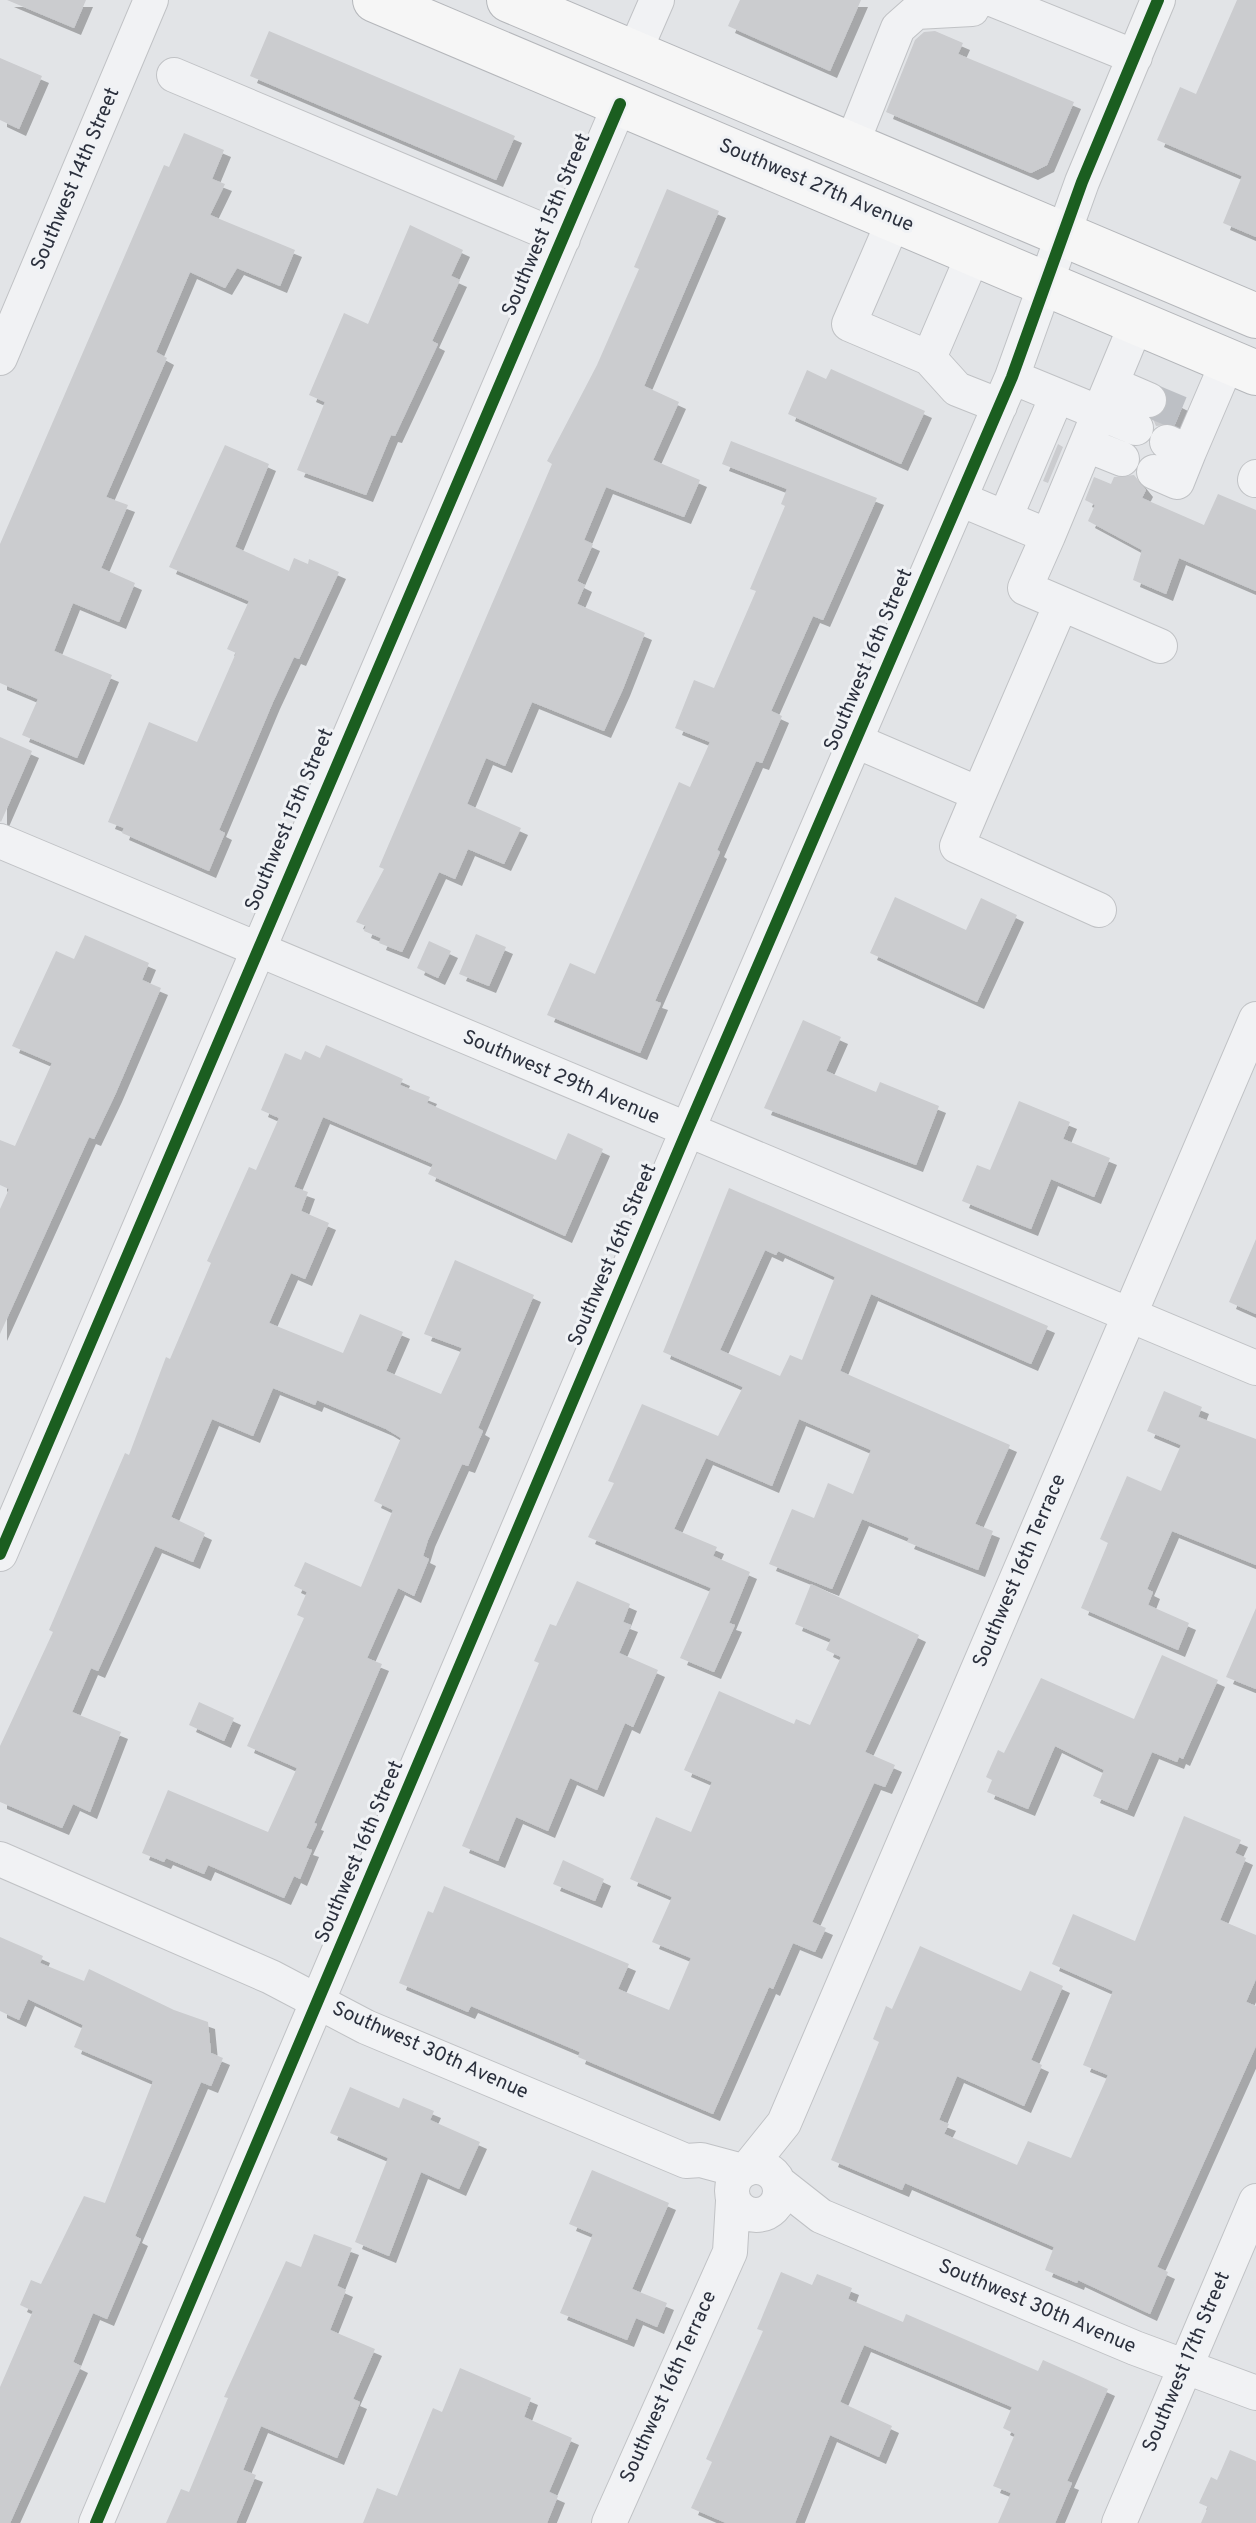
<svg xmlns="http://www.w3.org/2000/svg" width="1256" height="2523" viewBox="0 0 1256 2523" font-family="Overpass,sans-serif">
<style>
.building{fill:#cbcccf;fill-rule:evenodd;filter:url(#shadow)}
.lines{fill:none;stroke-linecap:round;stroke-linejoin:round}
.minor-tunnel{stroke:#bdc0c5;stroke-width:34;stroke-dasharray:34 17;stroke-linecap:butt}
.minor-casing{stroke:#c0c2c5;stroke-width:36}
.highway-casing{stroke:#b5b7bb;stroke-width:46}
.minor{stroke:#f1f2f4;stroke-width:34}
.highway{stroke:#f6f6f6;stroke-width:44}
.cycleway-casing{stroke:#f0f2f5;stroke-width:17}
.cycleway{stroke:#1b5e20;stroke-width:12}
.labels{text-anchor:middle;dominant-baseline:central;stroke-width:6;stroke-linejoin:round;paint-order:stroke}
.street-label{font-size:20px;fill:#2b303d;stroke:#f0f2f5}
</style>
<defs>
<filter id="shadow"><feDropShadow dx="7" dy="7" stdDeviation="0" flood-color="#0004"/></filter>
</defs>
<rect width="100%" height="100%" fill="#e2e4e7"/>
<path class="building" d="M7,0H86L74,28Z
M740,0H861L830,71L728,26Z
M1237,0H1256V237L1223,223L1242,176L1157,140L1180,87L1196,94Z
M269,31L515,136L496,180L250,76Z
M935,31L963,43L958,54L1074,102L1047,165L1031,173L886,112L915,40L924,32Z
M0,58L42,76L19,129L0,120Z
M184,133L224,150L212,179L225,184L210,215L295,250L280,286L237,268L225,288L190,272L156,352L167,358L106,497L128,505L101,568L135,583L119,622L73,603L54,651L112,675L77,758L22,735L38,699L0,683V544L164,165L169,167Z
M667,189L719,211L644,386L679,402L653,460L700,480L684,517L606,487L584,540L593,544L577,581L585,585L577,604L645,633L623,689L604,731L532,702L505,766L486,758L467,804L521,828L504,864L468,849L455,879L439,872L402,952L379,943L381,938L364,931L366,926L356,922L384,869L379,867L552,464L547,461L597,365L639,269L634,267Z
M410,225L463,250L451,276L460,280L432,341L438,344L395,436L391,435L366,495L297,470L325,402L309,395L344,313L368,324Z
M831,369L925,411L901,464L788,414L807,370L826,379Z
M1169,398L1183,405L1175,424L1156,426L1153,419L1167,409Z
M731,441L877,498L823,620L813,616L771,711L782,716L762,763L756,761L717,850L720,852L655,1001L661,1003L640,1053L547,1015L570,963L595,974L679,782L690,787L710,742L675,728L694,680L714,688L756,591L750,589L785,506L781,504L787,489L722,464Z
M1058,444L1063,447L1048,483L1043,481Z
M225,445L269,464L235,547L289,571L294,558L308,564L309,559L339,572L299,659L294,657L273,702L219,830L225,833L209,871L122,833L124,828L108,822L149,722L197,742L236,653L227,649L249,601L169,567Z
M1134,475L1146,490L1142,498L1204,525L1218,494L1256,510V591L1179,558L1166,594L1133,580L1142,550L1088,521L1095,505L1085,500L1094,477L1111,484L1114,477Z
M0,737L32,751L1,822L0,821Z
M895,897L966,930L981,898L1017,915L977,1002L870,953Z
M476,934L506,947L489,986L459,974Z
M85,935L149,963L142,980L161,988L115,1095L94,1139L89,1137L0,1334V1209L9,1189L0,1185V1140L15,1146L52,1063L12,1046L56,951L74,959Z
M429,941L451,951L438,978L417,968Z
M803,1020L841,1037L826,1071L876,1092L880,1082L939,1106L916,1165L764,1108Z
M326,1045L403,1079L400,1085L430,1097L427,1103L556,1160L568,1133L603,1149L565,1236L428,1174L433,1164L323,1117L294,1187L308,1192L301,1211L329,1223L305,1279L291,1273L269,1323L343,1353L360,1314L403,1332L386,1371L441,1394L462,1348L424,1334L455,1260L534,1295L478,1428L483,1431L468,1466L462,1464L428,1540L423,1556L429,1559L414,1596L398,1588L367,1658L382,1664L314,1823L317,1824L306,1848L312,1850L300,1879L294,1876L284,1898L208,1865L204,1874L166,1858L164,1862L142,1853L168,1790L268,1832L297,1768L247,1746L304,1618L297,1615L307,1592L294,1586L305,1562L361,1587L393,1510L374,1501L401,1438L386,1429L317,1400L315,1405L273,1388L253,1436L212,1419L171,1517L205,1533L193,1562L155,1546L98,1671L91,1668L72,1712L121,1732L90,1812L73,1804L62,1828L0,1802V1746L53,1632L49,1630L125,1453L129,1455L166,1357L170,1359L211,1263L207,1261L249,1167L256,1170L279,1118L261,1110L285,1053L301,1060L305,1051L320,1058Z
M1019,1101L1070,1122L1063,1139L1110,1158L1094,1197L1051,1179L1031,1229L962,1201L977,1165L990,1170Z
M729,1188L1048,1326L1031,1364L871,1294L840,1371L1010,1445L975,1524L993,1531L978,1570L907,1542L909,1538L862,1519L832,1589L769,1564L792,1509L814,1518L828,1483L853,1494L871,1450L799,1419L772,1486L706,1458L674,1529L717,1547L713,1556L750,1572L729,1623L735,1625L714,1672L680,1658L711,1588L588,1537L614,1483L608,1481L642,1404L718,1436L743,1387L663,1352ZM765,1250L776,1255L778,1251L835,1277L802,1360L790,1355L780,1376L720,1350Z
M1256,1239V1314L1229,1302Z
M1164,1391L1202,1407L1198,1417L1256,1439V1565L1172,1531L1147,1589L1153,1592L1148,1605L1189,1623L1178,1650L1081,1608L1108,1543L1100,1539L1127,1476L1161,1491L1181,1445L1147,1431Z
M577,1581L630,1604L623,1622L631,1625L619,1653L658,1670L633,1727L625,1723L597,1790L570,1778L548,1831L516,1817L498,1861L462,1846L539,1663L534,1661L550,1624L556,1626Z
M811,1584L919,1635L865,1752L895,1765L885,1787L874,1783L812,1922L826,1928L815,1952L793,1943L773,1989L769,1987L713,2114L578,2057L580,2052L471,2006L468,2012L399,1983L428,1911L433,1913L444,1886L629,1964L618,1989L669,2010L691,1958L652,1942L672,1897L630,1879L656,1817L691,1832L712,1782L684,1770L719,1691L794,1724L796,1719L810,1725L841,1657L826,1650L831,1639L795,1624Z
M1256,1608V1689L1226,1677Z
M1162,1655L1218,1680L1183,1759L1179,1757L1177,1762L1152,1752L1127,1810L1093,1796L1104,1770L1055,1746L1028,1809L987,1792L992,1780L986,1777L998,1750L1004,1753L1041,1678L1134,1719Z
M199,1702L234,1718L224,1741L189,1725Z
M1184,1816L1241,1840L1235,1853L1246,1858L1220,1920L1256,1935V1979L1246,2002L1256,2006V2046L1157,2267L1168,2272L1150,2314L1078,2280L1077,2283L1045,2270L1054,2247L905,2183L902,2190L831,2160L879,2042L873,2039L886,2006L892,2009L920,1946L1021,1991L1030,1971L1063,1986L1031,2060L1042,2065L1024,2106L957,2076L939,2120L949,2124L944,2134L1017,2165L1028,2141L1071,2158L1108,2075L1083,2065L1113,1991L1052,1964L1073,1914L1135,1941Z
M563,1860L604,1879L595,1901L553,1884Z
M0,1937L43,1956L40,1963L84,1981L89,1969L174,2010L208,2022L211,2053L223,2058L211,2086L201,2082L135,2236L141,2239L107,2319L93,2313L73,2362L81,2366L10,2523H0V2387L33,2311L20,2305L31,2280L41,2284L84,2196L105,2203L153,2081L74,2047L83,2025L28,1999L19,2020L0,2011Z
M350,2087L399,2108L403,2098L434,2111L430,2120L480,2142L459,2189L421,2172L389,2256L355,2242L388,2158L330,2133Z
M592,2170L669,2203L632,2289L667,2303L657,2327L636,2318L627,2340L560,2313L593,2234L569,2224Z
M314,2234L352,2248L337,2286L346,2290L330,2330L375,2349L353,2399L360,2402L337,2458L261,2426L243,2470L256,2475L236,2523H166L181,2489L189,2492L228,2398L224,2397L286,2261L301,2267Z
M781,2272L812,2285L817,2274L852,2288L848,2299L903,2322L906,2314L1038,2371L1043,2360L1108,2389L1067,2481L1072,2483L1055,2523H998L1011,2493L993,2486L1015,2434L1003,2428L1012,2407L864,2345L840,2402L892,2426L879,2457L830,2435L795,2523H726L691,2508L712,2462L706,2459L763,2331L757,2329Z
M460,2368L531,2398L524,2417L572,2438L549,2492L558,2496L547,2523H363L377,2488L397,2496L433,2408L442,2412Z
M1230,2450L1256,2461V2523H1201L1208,2507L1199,2503L1211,2477L1217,2480Z"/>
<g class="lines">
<path class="minor-tunnel" d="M1149,400L1180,413"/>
<defs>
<path id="minor" d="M994,0L1135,57
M634,53L657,0
M174,75L563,239
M851,146L898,28L916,12L972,9L976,0
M894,220L849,324L929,358L957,389L1000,406
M0,358L151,0
M929,358L974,253
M1012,377L1136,428
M1112,384L1149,400
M1167,442L1189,452L1228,361
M1087,445L1122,459
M1154,472L1177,482L1189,452
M1255,480L1256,477
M960,499L1048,536L1137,322
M1005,518L1057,396
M1048,536L1025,588L1160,646
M856,741L979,794L957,846L1099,910
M979,794L1061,604
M0,841L1256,1368
M0,1554L620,104
M0,1859L271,1977L366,2027L686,2161L701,2160L742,2171
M732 2191a24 24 0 1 1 48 0a24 24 0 1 1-48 0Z
M747,2169L784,2123L1256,1019
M779,2183L821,2216L1135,2348L1256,2393
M96,2523L687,1131L1012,377L1082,182L1158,0
M609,2523L730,2252L733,2201
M1119,2523L1256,2201"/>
<path id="highway" d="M375,0L1256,373
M509,0L1256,316"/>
</defs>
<use href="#minor" class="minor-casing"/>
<use href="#highway" class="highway-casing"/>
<use href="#minor" class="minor"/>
<use href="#highway" class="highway"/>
<defs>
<path id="cycleway" d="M0,1554L620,104
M96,2523L687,1131L1012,377L1082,182L1158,0"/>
</defs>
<use href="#cycleway" class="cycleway-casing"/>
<use href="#cycleway" class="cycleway"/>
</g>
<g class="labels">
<g class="street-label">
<text transform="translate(76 179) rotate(-67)">Southwest 14th Street</text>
<text transform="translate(816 186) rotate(23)">Southwest 27th Avenue</text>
<text transform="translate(547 225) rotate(-67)">Southwest 15th Street</text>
<text transform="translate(869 660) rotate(-67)">Southwest 16th Street</text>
<text transform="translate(290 820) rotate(-67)">Southwest 15th Street</text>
<text transform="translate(561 1078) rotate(23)">Southwest 29th Avenue</text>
<text transform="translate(613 1255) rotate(-67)">Southwest 16th Street</text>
<text transform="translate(1020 1571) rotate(-67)">Southwest 16th Terrace</text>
<text transform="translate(360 1852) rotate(-67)">Southwest 16th Street</text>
<text transform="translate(430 2051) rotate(24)">Southwest 30th Avenue</text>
<text transform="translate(1037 2307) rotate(23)">Southwest 30th Avenue</text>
<text transform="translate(1187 2362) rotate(-67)">Southwest 17th Street</text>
<text transform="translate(669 2387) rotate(-66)">Southwest 16th Terrace</text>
</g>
</g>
</svg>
